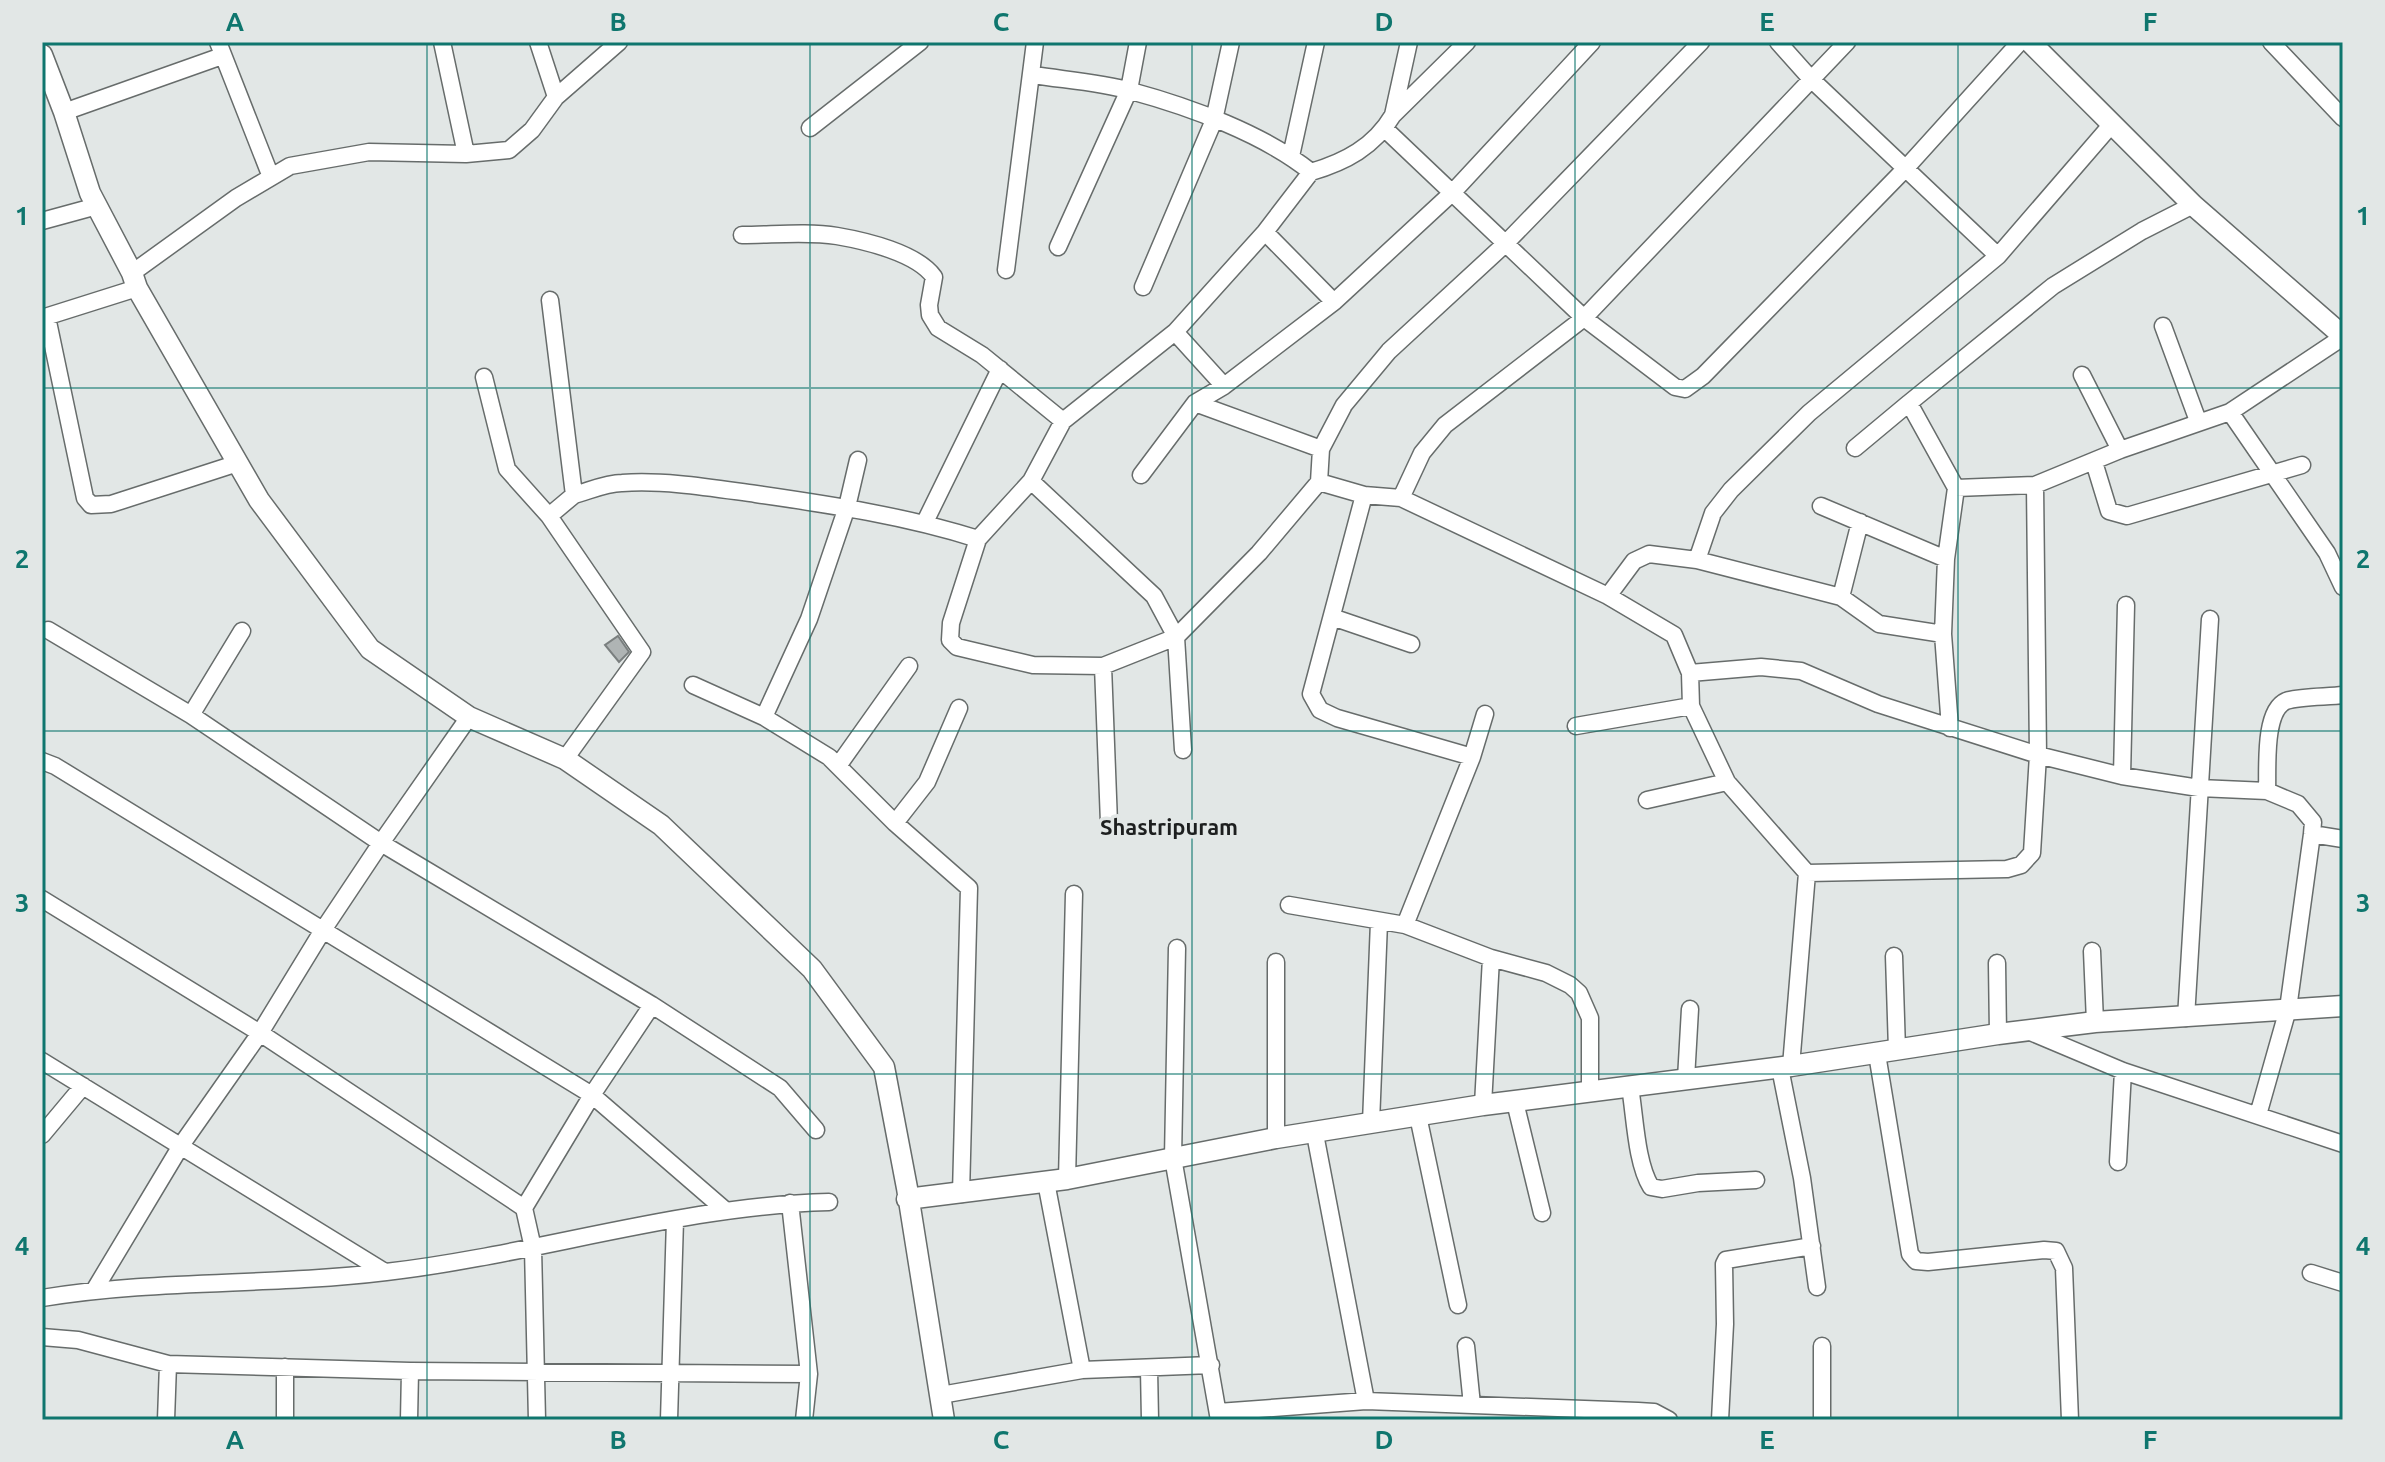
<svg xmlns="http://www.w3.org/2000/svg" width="2385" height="1462" viewBox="0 0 2385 1462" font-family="Ubuntu,sans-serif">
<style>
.building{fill:#afb4b4;stroke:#7a7f7f;stroke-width:2}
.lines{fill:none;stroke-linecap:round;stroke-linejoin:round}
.minor-casing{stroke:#676c6b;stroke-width:19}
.tertiary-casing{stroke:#676c6b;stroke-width:23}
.minor{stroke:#fff;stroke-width:16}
.tertiary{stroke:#fff;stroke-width:20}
.grid{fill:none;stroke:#0f766e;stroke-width:2;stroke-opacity:0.55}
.labels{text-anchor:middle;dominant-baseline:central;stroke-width:7;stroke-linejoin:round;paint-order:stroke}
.neighbourhood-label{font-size:22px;font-weight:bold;fill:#1d1f1f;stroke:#e2e7e6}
.neatline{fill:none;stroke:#0f766e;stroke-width:3}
.grid-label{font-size:26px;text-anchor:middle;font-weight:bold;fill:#0f766e}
</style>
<rect width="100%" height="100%" fill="#e2e7e6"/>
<path class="building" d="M618,636L629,652L619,662L605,645Z"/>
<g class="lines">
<defs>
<path id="minor" d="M218,42L271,177
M442,42L466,154
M538,42L556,97
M1778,42L1811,79L1998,256
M2271,42L2343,118
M1033,75C1065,80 1100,82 1131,91C1190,107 1264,134 1311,172C1345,162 1374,147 1393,115L1467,42
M64,112L222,56
M1393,115L1409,42
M810,128L920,42
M1385,129L1584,318L1675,387L1685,389L1703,376L1906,168L2020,42
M1291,156L1316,42
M1311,172L1265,232L1175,332L1063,421L1031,481L978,539L951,623L950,640L957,647L1033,665L1103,666L1176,637L1259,553L1319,482L1321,449L1344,405L1389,351L1504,245L1701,42
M42,221L97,206
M1265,232L1334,302
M742,235C773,235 807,231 837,236C866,241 917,253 934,277L929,305L930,315L938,328L982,355L1063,421
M1058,247L1129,90L1138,42
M1006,270L1035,42
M132,273L236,198L290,166L369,152L466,154L509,150L532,130L556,97L619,42
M1143,287L1214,120L1231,42
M47,317L85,498L91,505L111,504L238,463
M42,318L137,288
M2163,326L2198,421
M1175,332L1224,386L1334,302L1453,192L1592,42
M2082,375L2120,450
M484,377L507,469L549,516L642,652L565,759
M1195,403L1321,449
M1909,403L2053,286L2142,231L2193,205
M2230,412L2327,553L2343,587
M1855,448L1909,403L1956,488L1946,559L1943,634L1950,728
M2094,462L2109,511L2127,516L2302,465
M1141,475L1195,403L1224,386
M1031,481L1154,596L1176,637L1183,750
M1319,482L1364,495L1401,498L1608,596L1674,635L1690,673L1691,706L1727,782L1807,873
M1956,488L2035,485L2120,450L2230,412L2343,337
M574,495C589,491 606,483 622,483C666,480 712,488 756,494C832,505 905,516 978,539
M1364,495L1311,694L1320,710L1337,718L1472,757L1485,714
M1401,498L1422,453L1445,425L1584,318L1847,42
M1821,506L1946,559
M549,516L574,495L550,300
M925,522L1000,369
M1697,560L1713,513L1731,490L1809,413L1998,256L2112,124
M1608,596L1634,561L1649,554L1697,560L1841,597L1879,624L1943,634
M1841,597L1860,522
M1332,617L1411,644
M48,630L191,715L381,843L652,1005L780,1088L816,1130
M1103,666L1109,823
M1690,673L1761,667L1801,671L1878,704L2038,755L2122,776L2199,788L2267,791L2298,804L2313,822L2312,834L2288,1009L2258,1115
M693,685L764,717L829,757L895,823L969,888L961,1194
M191,715L242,631
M764,717L809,619L847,507L858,460
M1576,726L1691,706
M42,761L55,766L592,1095L725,1210
M838,766L909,666
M2122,776L2126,605
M2267,791C2268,770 2263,711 2286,701C2299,696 2328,697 2343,695
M1647,800L1727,782
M895,823L927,782L959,708
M2312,834L2343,839
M42,899L260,1033L524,1208L533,1248L537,1420
M1289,905L1405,925L1491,958L1546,973L1570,985L1579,993L1590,1018V1092
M1405,925L1472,757
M1177,948L1173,1158L1219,1420
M2092,951L2095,1022
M1894,956L1897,1050
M1276,962V1138
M1997,963L1998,1034
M2186,1018L2210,619
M2028,1031L2123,1071L2343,1144
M1877,1054L1910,1254L1916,1261L1928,1262L2044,1250L2056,1251L2064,1268L2070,1420
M42,1061L385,1272
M1791,1066L1807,873L2007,869L2021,865L2032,853L2038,755L2035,485
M1780,1068L1802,1178L1817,1287
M1686,1079L1690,1009
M1630,1087C1635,1116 1636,1163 1651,1187L1662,1189L1698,1183L1756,1180
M1515,1102L1542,1213
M1483,1105L1491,958
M1418,1116L1458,1305
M1371,1123L1379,922
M1315,1134L1366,1401
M42,1135L83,1086
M2118,1162L2123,1071
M1067,1179L1074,894
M1046,1182L1082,1370
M790,1203L809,1374L804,1420
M524,1208L592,1095L652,1005
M2311,1273L2343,1283
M95,1289L182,1144L260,1033L323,930L381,843L469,717
M42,1298C156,1279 272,1286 386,1272C534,1255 679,1206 829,1202
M42,1337L78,1340L168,1364L410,1371L809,1374
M1466,1346L1472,1405
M1822,1346V1420
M1149,1369L1150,1420
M941,1395L1082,1370L1211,1365
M1218,1412L1366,1401L1638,1411L1654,1412L1669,1420
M166,1420L168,1364
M285,1420V1367
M409,1420L410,1371
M669,1420L675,1220
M1720,1420L1725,1324L1724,1264L1726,1260L1812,1246"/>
<path id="tertiary" d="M2030,42L2193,205L2343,336
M42,55L64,112L90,193L132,273L137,288L259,500L370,649L469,717L565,759L661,825L812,969L884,1067L907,1188L944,1420
M907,1199L1067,1179L1276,1138L1483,1105L1791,1066L1998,1034L2095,1022L2343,1006"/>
</defs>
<use href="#minor" class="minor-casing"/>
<use href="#tertiary" class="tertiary-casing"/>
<use href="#minor" class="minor"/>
<use href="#tertiary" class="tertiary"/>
</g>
<path class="grid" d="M427,42V1420M810,42V1420M1192,42V1420M1575,42V1420M1958,42V1420M42,388H2343M42,731H2343M42,1074H2343"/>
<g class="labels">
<g class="neighbourhood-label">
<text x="1169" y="826">Shastripuram</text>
</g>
</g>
<rect width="2385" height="1462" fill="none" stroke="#e2e7e6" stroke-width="88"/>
<rect x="44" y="44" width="2297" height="1374" class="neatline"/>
<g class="grid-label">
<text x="235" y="31">A</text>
<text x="618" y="31">B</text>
<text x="1001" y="31">C</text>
<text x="1384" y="31">D</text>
<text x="1767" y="31">E</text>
<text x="2150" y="31">F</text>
<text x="22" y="225">1</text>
<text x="2363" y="225">1</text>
<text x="22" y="568">2</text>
<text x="2363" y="568">2</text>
<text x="22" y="912">3</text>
<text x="2363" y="912">3</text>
<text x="22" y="1255">4</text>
<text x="2363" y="1255">4</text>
<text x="235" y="1449">A</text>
<text x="618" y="1449">B</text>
<text x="1001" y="1449">C</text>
<text x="1384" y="1449">D</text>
<text x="1767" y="1449">E</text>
<text x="2150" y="1449">F</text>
</g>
</svg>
